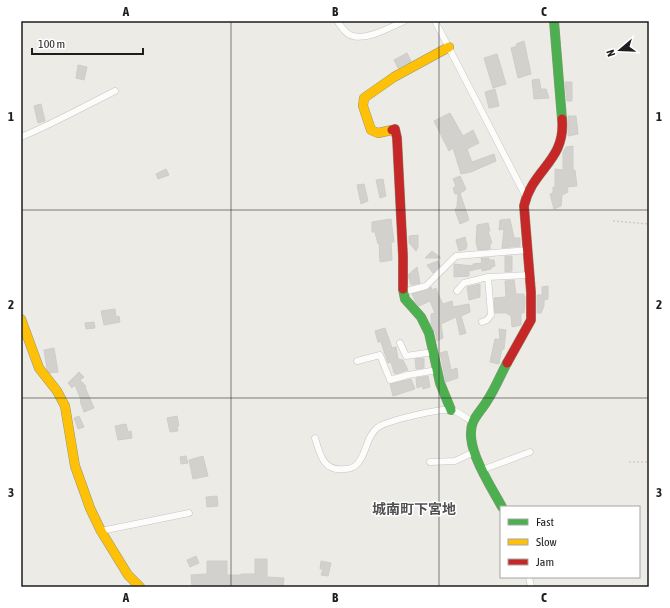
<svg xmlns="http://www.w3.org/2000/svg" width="670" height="608" viewBox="0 0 670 608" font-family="'Asap Condensed','Noto Sans JP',sans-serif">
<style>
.building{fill:#d3d1cd;stroke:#cfcdc7}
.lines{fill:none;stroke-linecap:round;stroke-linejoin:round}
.street-casing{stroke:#c5c4c2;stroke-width:7}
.fast-casing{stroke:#92967e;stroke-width:10}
.slow-casing{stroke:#92967e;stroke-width:10}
.jam-casing{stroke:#92967e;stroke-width:10}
.path{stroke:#d7cac5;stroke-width:1.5;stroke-dasharray:2 2;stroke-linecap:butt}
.street{stroke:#fcfcfb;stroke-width:6}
.fast{stroke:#4caf50;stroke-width:9}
.slow{stroke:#ffc107;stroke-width:9}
.jam{stroke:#c62828;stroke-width:9}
.grid{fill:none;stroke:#1e1e1e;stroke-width:1;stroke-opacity:0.55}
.labels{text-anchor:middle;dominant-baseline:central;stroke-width:3;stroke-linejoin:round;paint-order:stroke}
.quarter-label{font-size:14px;font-weight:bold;fill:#515151;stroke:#fff}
.neatline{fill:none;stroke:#1e1e1e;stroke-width:1.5}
.grid-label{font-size:13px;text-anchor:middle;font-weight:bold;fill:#1e1e1e}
</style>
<rect width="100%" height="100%" fill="#ecebe6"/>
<path class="building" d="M524,41L531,74L518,78L511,48L517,46L516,44Z
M407,53L411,61L398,68L394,60Z
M497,54L506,84L493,88L484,58Z
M78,65L87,67L84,80L76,78Z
M539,79L541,89H546L549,98L534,99L532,80Z
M565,82H572V101H567Z
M495,89L499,106L489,108L485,92Z
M41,104L45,121L38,123L34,106Z
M450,113L463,136L473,130L479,143L467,149L472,162L494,154L496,161L471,172L461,174L453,148L449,151L434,121Z
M568,116H576L578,134L568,136Z
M573,146V170H575L577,186L567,187L568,192L562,195L561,206L554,209L550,194L553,193V187H555V169L563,170V152L566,147Z
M166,169L169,175L158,179L156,174Z
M460,176L466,189L464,191L460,193L469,220L460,224L455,210L457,206L458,194H455L453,188L456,186L453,179Z
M383,179L386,196L380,198L376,180Z
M364,184L368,201L361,204L357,185Z
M391,219L394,242H391L392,260L380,262L379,243L378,244L375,232H372V222Z
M510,219L514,238H520V246L502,248L504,229L499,230L500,220Z
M488,223L490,231H488L492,243L490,244V249L478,250L476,242L477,225Z
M418,235V247L416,251L409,243V236Z
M465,237L467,245L466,249L459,251L456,240Z
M432,251L441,258H425Z
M505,256H512V271L505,272Z
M481,258H489V260H494L495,266L492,267L491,269L482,271V268L469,271V276L454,277V264L473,266V264L482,263Z
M438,261L440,266L433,273L427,265Z
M417,267L420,283L411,285L408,275Z
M514,280L516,294H524V296H525V305L524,313H521V325L512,327L511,316L506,313H495L494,298L506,297L505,281Z
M480,284V297L469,300L467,287Z
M548,286V299L544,300V306L541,313H537V295H542V287Z
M431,287L432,290L436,288L438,294L443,304L452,301L453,307L469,304L470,312L461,316L466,333L460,335L456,317L441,324L443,338L437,341L435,332L431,324V314L435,313L430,301L419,306L415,301L412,294L427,290Z
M115,309L116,317L119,316L120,322L104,325L101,311Z
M94,322L95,328L86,329L85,323Z
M385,328L392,348L396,347L398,359L403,360L408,370L396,374L394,373L391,362L388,363L381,342H378L375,331Z
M499,329L506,330L504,349H502L499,364L490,362L495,339H503H500Z
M54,348L58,372L49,373L47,369L44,350Z
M447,351L451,370L457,368L458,378L446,382L440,353Z
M424,358V368L416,369L415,359Z
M79,372L84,377L80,380L86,386L85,387L94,408L84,412L80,401L81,400L75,385L72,388L68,383Z
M428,376L430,387L423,389L422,386L417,388L416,378Z
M411,379L415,389L393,396L390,384Z
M79,416L84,427L78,429L74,418Z
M177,416L179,426H177L178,431L170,432L167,418Z
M126,424L128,432L131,431L132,438L118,440L115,426Z
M186,456L188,463L181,464L180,457Z
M203,456L208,476L193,479L189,460Z
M217,496L218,506L207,507L206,497Z
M196,556L199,563L190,567L187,560Z
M255,559H267V577L284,578L283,587H192L191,575L207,574V561H227V575H241V574H255Z
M321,561L331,563L328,576L321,575L323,569H320Z"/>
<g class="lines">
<defs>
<path id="street" d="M337,21C341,26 346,35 353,36C368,40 391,27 404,21
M435,21L525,195
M21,137C53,124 83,107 115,91
M457,291L464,283L488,277L529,275
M403,292L426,286L456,256L528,250
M482,322L487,320L491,315L488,277
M400,343L406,356L433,352
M357,361L380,355L390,380L408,375L437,370
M315,438C320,454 323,472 345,469C350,469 355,467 358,463C367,453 366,437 377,428C385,421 441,408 452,410C459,412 467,419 473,422
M430,462L455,461L474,452
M482,470L530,452
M101,531L189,513
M529,577L531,587"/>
<path id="fast" d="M554,21L562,119
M403,289L405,299L421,317L429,333L440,383L451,410
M502,507C491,486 463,446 473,422C476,415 483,408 487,401C495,389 500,376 507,363"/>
<path id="slow" d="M392,130L378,133L371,130L363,106L364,98L394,77L449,47
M21,319L39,368L57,391L65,406L75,466L90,508L101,531L128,575L140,587"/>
<path id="jam" d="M392,130L395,129L397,138L403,256V289
M507,363L531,320V292L524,206C532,169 566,161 562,119"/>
</defs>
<use href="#street" class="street-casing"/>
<use href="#fast" class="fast-casing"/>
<use href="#slow" class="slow-casing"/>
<use href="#jam" class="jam-casing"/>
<path class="path" d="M613,221L649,224
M629,462H649"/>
<use href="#street" class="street"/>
<use href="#fast" class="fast"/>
<use href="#slow" class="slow"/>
<use href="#jam" class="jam"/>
</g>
<path class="grid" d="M231,21V587M439,21V587M21,210H649M21,398H649"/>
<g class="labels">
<g class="quarter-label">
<text x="414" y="509">城南町下宮地</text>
</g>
</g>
<rect width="670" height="608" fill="none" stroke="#ffffff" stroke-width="44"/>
<rect x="500" y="506" width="140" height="72" fill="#ffffff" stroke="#a5a5a5"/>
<rect x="508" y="519" width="20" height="6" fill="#4caf50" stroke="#a5a5a5"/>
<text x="536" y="526" font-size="12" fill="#1e1e1e">Fast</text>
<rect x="508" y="539" width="20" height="6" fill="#ffc107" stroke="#a5a5a5"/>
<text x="536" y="546" font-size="12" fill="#1e1e1e">Slow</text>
<rect x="508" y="559" width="20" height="6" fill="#c62828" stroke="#a5a5a5"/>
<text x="536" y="566" font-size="12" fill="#1e1e1e">Jam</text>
<g transform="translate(620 50) rotate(251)" stroke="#ffffff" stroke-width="3" paint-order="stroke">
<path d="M0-3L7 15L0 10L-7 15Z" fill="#1e1e1e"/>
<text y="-6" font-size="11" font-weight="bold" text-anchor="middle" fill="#1e1e1e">N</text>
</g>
<path d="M32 48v6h111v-6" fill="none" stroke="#1e1e1e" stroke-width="2"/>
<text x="38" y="48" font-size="12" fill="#1e1e1e" stroke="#ffffff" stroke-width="3" paint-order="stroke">100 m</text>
<rect x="22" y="22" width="626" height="564" class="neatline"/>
<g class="grid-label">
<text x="126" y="16">A</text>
<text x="335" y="16">B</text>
<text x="544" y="16">C</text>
<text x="11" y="121">1</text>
<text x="659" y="121">1</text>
<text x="11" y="309">2</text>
<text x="659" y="309">2</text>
<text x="11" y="497">3</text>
<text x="659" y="497">3</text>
<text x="126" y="602">A</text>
<text x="335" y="602">B</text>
<text x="544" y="602">C</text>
</g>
</svg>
